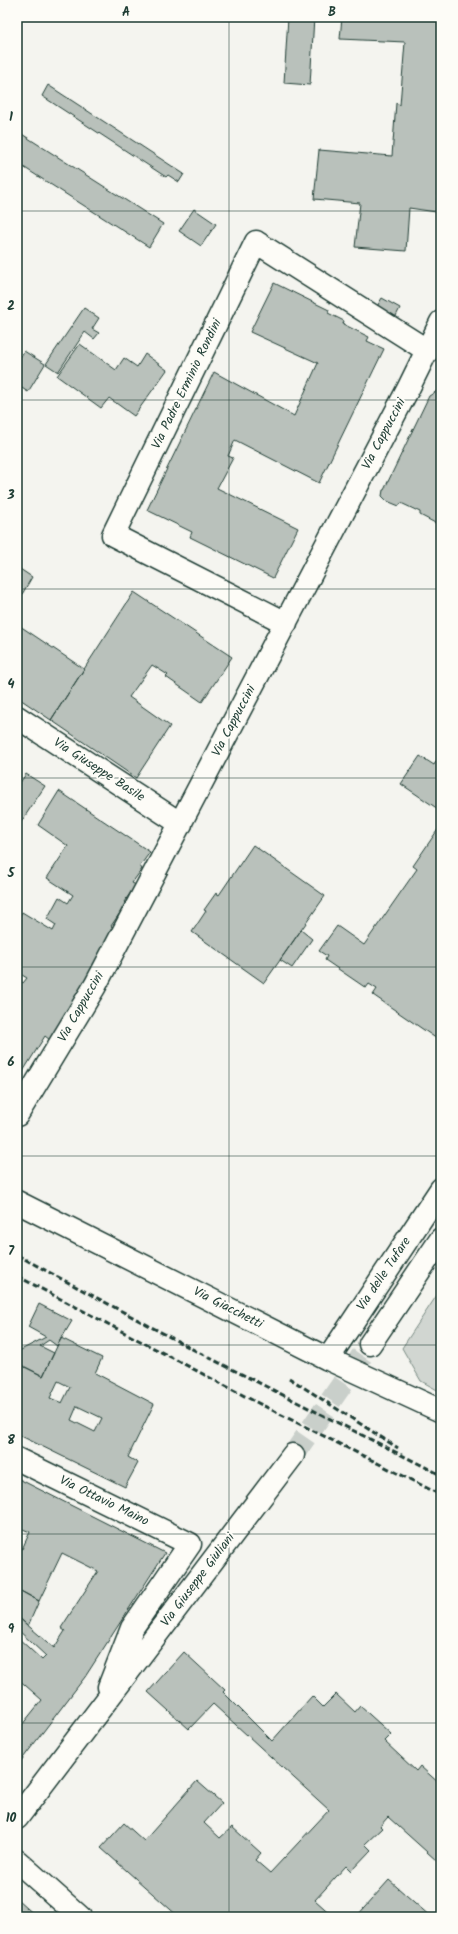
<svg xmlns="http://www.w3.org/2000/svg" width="458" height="1934" viewBox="0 0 458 1934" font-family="Kalam,sans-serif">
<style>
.green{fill:#d1d6d1;stroke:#788a82}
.building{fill:#b9c1bb;stroke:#1f3d34;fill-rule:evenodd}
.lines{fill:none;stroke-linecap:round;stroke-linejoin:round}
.minor-tunnel{stroke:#c9cfca;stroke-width:22;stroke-dasharray:22 11;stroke-linecap:butt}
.minor-casing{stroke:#1f3d34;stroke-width:25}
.tertiary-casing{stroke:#1f3d34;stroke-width:25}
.minor{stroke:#fdfcf7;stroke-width:22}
.tertiary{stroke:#fdfcf7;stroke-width:22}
.rail{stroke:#1f3d34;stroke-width:3;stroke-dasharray:6 3;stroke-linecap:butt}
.grid{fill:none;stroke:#1f3d34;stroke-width:1;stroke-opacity:0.55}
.labels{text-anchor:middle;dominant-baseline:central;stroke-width:4;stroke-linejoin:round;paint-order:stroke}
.street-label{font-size:13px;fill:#1f3d34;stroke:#fdfcf7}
.neatline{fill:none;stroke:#1f3d34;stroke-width:1.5}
.grid-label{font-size:13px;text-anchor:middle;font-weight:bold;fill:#1f3d34}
</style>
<rect width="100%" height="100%" fill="#f4f4ef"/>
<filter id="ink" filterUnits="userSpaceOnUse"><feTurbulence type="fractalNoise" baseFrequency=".025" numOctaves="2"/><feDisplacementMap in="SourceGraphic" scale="8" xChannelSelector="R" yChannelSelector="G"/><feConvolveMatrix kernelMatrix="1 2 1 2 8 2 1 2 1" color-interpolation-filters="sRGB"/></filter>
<g filter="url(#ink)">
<path class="green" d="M441,1289V1392L421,1381L402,1348Z"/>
<path class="building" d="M288,17H314L310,85L284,83Z
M342,17H441V162L436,212L409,208L406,251L355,247L360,203L314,199L319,150L392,156L396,103L400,105L405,42L340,39Z
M48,85L184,174L179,182L168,175L166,177L42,96Z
M17,131L163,224L149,247L17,163Z
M194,209L216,224L201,246L179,231Z
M274,283L329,310L328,313L344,321L343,324L369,337L367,341L384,349L319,483L235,440L228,456L233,458L217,488L298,528L273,578L190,537L192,532L147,510L214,372L294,416L318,363L250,332Z
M382,298L400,308L395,318L376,308Z
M84,308L99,318L92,329L99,333L94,339L85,332L58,372L46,364Z
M80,344L116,370L124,358L137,367L145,354L167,370L134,416L109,398L101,408L57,376Z
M24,351L45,364L28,392L17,385V363Z
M437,391L441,393V526L420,515V512L401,503L399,506L387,501L382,496L383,490H384L429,396Z
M17,567L32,577L17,603Z
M134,592L232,657L202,702L166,677L168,675L152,665L129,697L170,726L136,778L51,720Z
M17,624L84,669L51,720L17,697Z
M441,753V811L401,784L420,756L434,765Z
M26,774L45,786L17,828V787Z
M59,791L150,852L140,866L142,869L132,883L136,885L124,902L126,904L111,926L117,930L50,1040L45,1036L17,1081V979L23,983L27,978L17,972V921L22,912L53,931L56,925L47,919L59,897L68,903L73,895L47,878L68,846L38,825Z
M441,825V1039L440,1041L373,995L377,989L369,984L366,988L325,960L327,956L319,951L337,926L364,945L417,869L413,866Z
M253,845L325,896L264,983L192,932L206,911L204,910L216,893L219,895Z
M301,930L312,939L292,968L280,960Z
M39,1304L72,1321L57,1346L49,1340L40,1346L54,1353L43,1376L17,1363V1352L46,1337L28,1327Z
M61,1338L102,1358L95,1373L154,1404L128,1457L138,1463L125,1487L17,1434V1363L43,1376ZM58,1381L70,1387L62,1403L50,1398ZM77,1406L102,1418L95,1432L71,1420Z
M17,1478L165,1553L85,1677L17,1766V1731L42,1700L17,1678V1637L42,1660L46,1656L17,1629V1616L54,1648L65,1631L61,1628L98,1571L62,1553L39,1601L17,1589V1546L22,1549L30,1532L18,1527L21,1521L17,1519Z
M17,1589L39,1601L28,1626L17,1616Z
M184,1652L225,1690L223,1692L272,1741L312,1696L323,1707L336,1694L355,1712L360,1706L391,1734L384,1741L416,1771L420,1766L441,1785V1857L437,1861L388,1817L380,1826L382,1828L365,1844L371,1850L351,1871L346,1866L315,1900L334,1917H179L101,1848L124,1823L144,1841L197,1781L222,1803L204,1823L220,1838L232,1827L261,1853L255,1860L270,1873L329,1810L213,1704L189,1729L148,1692Z
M389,1880L431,1917H356Z
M17,1899L37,1917H17Z"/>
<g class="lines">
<path class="minor-tunnel" d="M293,1455L370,1344"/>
<defs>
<path id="minor" d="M286,623L113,535L256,242L428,351
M17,717L181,824
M17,1115L95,986L408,389L441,322
M17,1202L328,1359L441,1411
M370,1344L441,1239
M328,1359L441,1189
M17,1459L190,1544L132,1628L109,1687
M17,1818L293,1455"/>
<path id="tertiary" d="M17,1861L80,1917"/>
</defs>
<use href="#minor" class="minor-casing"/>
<use href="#tertiary" class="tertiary-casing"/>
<use href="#minor" class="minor"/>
<use href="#tertiary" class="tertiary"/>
<path class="rail" d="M17,1255L196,1351L441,1475
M17,1276L256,1402L441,1495
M289,1378L398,1448"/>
</g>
</g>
<path class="grid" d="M229,17V1917M17,211H441M17,400H441M17,589H441M17,778H441M17,967H441M17,1156H441M17,1345H441M17,1534H441M17,1723H441"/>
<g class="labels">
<g class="street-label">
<text transform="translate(187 384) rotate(-64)">Via Padre Erminio Rondini</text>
<text transform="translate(384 434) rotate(-62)">Via Cappuccini</text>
<text transform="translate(234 721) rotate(-62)">Via Cappuccini</text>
<text transform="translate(99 770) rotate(33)">Via Giuseppe Basile</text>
<text transform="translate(81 1007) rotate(-60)">Via Cappuccini</text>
<text transform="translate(384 1274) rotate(-56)">Via delle Tufare</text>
<text transform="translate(228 1308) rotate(27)">Via Giacchetti</text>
<text transform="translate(104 1501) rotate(26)">Via Ottavio Maino</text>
<text transform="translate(198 1580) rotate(-53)">Via Giuseppe Giuliani</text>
</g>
</g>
<rect width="458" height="1934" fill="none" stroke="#fdfcf7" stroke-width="44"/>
<rect x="22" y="22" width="414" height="1890" class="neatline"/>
<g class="grid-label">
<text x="126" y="16">A</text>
<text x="332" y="16">B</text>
<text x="11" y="121">1</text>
<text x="11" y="310">2</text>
<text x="11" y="499">3</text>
<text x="11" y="688">4</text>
<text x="11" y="877">5</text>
<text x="11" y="1066">6</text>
<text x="11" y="1255">7</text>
<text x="11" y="1444">8</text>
<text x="11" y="1633">9</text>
<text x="11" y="1822">10</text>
</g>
</svg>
